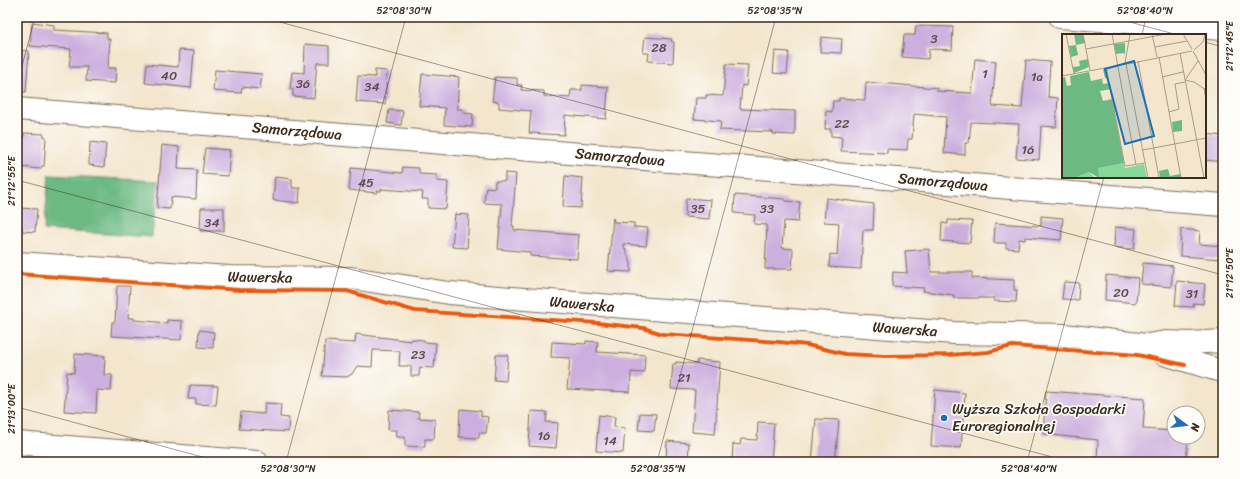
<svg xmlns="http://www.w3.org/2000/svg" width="1240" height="479" viewBox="0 0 1240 479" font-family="Sriracha,sans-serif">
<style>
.forest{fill:#6cb983;stroke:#547250}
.building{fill:#ccafde}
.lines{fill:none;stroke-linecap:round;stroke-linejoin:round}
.minor-casing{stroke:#7b6c5b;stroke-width:24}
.minor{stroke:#fff;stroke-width:22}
.cycleway-casing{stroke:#fdfcf7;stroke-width:6}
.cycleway{stroke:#e8590c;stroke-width:4}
.ticks{fill:none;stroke:#3b2a1e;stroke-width:1;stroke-opacity:0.45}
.poi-dot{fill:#1f6fb2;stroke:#fdfcf7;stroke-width:1.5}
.labels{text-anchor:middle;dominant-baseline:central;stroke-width:3.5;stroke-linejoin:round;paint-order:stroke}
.number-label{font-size:13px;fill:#5f4b4e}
.street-label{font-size:15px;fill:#3b2a1e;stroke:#fdfcf7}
.poi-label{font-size:15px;fill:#3b2a1e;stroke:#fdfcf7;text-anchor:start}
.inset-road{fill:none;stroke:#a99b87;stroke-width:1}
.view{fill:#1f6fb2;fill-opacity:0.15;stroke:#1f6fb2;stroke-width:2}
.inset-edge{fill:none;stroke:#3b2a1e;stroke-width:2}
.neatline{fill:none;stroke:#3b2a1e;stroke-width:1.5}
.ticks-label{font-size:10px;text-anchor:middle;fill:#3b2a1e}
</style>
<rect width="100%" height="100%" fill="#fdfcf7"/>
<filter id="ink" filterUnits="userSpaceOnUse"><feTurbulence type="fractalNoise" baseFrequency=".025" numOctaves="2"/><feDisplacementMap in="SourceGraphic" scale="8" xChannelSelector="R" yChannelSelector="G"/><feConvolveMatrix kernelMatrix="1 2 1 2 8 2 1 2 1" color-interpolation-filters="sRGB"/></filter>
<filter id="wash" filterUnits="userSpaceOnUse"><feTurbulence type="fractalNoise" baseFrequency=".012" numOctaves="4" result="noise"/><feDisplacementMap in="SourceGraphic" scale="16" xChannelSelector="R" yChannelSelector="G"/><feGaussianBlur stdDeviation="0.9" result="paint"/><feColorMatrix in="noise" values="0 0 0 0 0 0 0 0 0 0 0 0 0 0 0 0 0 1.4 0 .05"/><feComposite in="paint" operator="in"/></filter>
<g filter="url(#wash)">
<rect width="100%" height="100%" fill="#f3e6cd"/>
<path class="forest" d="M49,175L158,181L152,237L44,230Z"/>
<g id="blocks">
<path class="building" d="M32,22L54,25V30L107,33V39H110L108,68H116L115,83L86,81L87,67H69L71,49L30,46Z
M916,26L953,27L952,50L929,49L928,59L902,57L904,35H915Z
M645,37L672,39L671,41L674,42L673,63L648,61L649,53H643Z
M821,37L842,39L841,53L820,52Z
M305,44L329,46V63H317L314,98L293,96V89H290L292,72L304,73Z
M17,50L29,51L26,92H17Z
M179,50L194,51L191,88L145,83L147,64L178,67Z
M775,51L789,52L787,74L773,73Z
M975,59L996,61L992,106L1022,108L1026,60L1050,62L1048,97L1058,98L1056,127L1041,126L1039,160L1016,158L1019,124L971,122L969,143H965V155L944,153L946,117L914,114L912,139H908L907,150L887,149V153L841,151L842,137L831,136V129H825L826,111L832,112L833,101H839V98L865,100L866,82L937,88V91L972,93Z
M726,64L748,65L746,86L742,85L740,109L795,111V135L773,134V132L720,130L721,121L694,119L696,98H706V95L723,96Z
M215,70L262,74L260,89L242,87L241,93L213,91Z
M375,70L387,71L385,104L356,102L358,76L375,77Z
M422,74L459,77L457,109H463V113L473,114L472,127L444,125L445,108L419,106Z
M495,77L517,78V85H522L521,90L544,91V96L570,98L571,90H582V85L608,87L606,119L565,115L564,135L529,133L531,111L499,108V102L492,101Z
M389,110L403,111L401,125L387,123Z
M24,133L44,134V137H46L44,166H42L41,169L21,167Z
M1206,134L1223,136V162L1205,160Z
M90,142L106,144L104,167L89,165Z
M162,145L179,147L178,169L197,170L196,199L171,197L170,209L157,208Z
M205,148L230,150L228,176L202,174Z
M403,167L419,168V174L437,175V181L448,182L446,209L428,208V199H422L423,192L381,189V191H377V193L349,190L351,168L402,173Z
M505,173L516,174L512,226H514V230L579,235L577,259L530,256V252L498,249L502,204L484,203L486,187L495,188V181H505Z
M565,176L583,178L581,208L563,207Z
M275,177L292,179V188H300L299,203L273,200Z
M735,195L785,199V201L800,202L798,222L784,221L782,248L793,249L792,269H765L767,225L754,224L755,215L734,213Z
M686,198L711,200L709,219L685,217Z
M826,198L874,204L873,230H863L861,269L829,267L830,254L837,255L839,223L824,222Z
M17,208L37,209L35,232L22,231V227H17Z
M201,208H224V231H200Z
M455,214L469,215L467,248L452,247Z
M1041,216L1063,218L1061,240L1025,237V240L1019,239L1018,249L1006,248V243H994L995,223L1041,226Z
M613,218L614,222L634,223V227L648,228L646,246L623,244L631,263V272L608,271Z
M948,220L972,221L970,243L941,241L942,223L948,224Z
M1115,227L1136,229L1134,249L1114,247Z
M1181,229L1200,231L1199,244L1222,246L1221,259L1180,256Z
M929,249L931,272H972V278L1014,280V290H1017L1016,302L994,301V298H953L954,295L923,291L924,288L892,286L893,272L907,273L905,251Z
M1143,263L1173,266L1171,287L1141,284Z
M1106,275L1138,278L1136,303L1105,300Z
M1177,281L1205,284L1203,304L1194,303L1193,307L1175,306Z
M1064,282L1079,283L1078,300L1062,299Z
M117,286H130L128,318H134V320L167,323V320L182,321L181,340L111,336L112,322H115Z
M199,330L214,332L213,348L198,347Z
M356,334L411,341V339L424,340V342L436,343L434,368L420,367L419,376H411V366H399L400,351L373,350L372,367L357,366L352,374L347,377L322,376L325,341L355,343Z
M586,341L598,342L597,352L645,355L644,373L631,372L630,392L567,389L570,358L551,357L552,342L586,344Z
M75,354L105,356L104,375H112L111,391L97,390L96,413L64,411L67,372L74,373Z
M496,355H508L506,381L494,380Z
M697,360L720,362L715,434L692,432L695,390L671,389L673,364H676V362L697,364Z
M190,385L218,386L216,405L196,404V399H188Z
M935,390L965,393L961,448L931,446Z
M1046,391L1145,398L1143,429L1174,431V437H1188L1186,462H1097L1098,440L1043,434Z
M265,403L281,404L280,417L289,418L288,432L239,429L241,412L264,414Z
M460,409L481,411V416L488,417L486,433H479V438L459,437Z
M389,410L419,412L418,418L435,419L434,439H425V447L405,446V437H396L397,430H388Z
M531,411L547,412L546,422L558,423L556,448L529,446Z
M640,413L656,414L654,431L638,430Z
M599,415L615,417L614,427L625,428L623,453L596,451Z
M816,419L839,420L835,462H812Z
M758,422L774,423L771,462H732L733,444L740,445L741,439L757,440Z
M667,441L689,443L688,462H666Z"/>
</g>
</g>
<g filter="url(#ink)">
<use href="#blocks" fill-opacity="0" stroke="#7b6c5b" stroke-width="1"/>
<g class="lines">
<defs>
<path id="minor" d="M1060,17L1223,29
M17,109L1223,205
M17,263L230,277L351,278L449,293L954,333L1064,335L1147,345L1166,342L1189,343L1223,341
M1154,348L1164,354L1221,371
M17,443L257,462"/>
</defs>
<use href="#minor" class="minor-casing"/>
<use href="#minor" class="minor"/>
<defs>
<path id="cycleway" d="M17,274L239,290L347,291L415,311L597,323L643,328L663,334L779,342L807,345L845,354L885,356L949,355L988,352L1012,346L1137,355L1185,365"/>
</defs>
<use href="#cycleway" class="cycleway-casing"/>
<use href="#cycleway" class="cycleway"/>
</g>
</g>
<path class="ticks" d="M261,17L1223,275M1111,17L1178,35M1142,35L1146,17M1205,42L1223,47M17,85L35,17M17,180L1071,462M17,407L221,462M286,462L406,17M657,462L776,17M1027,462L1104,177"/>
<circle class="poi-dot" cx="944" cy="418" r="4"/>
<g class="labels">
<g class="number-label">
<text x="934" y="38">3</text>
<text x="659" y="47">28</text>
<text x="985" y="73">1</text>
<text x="169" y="75">40</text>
<text x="1037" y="76">1a</text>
<text x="303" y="83">36</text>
<text x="372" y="86">34</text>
<text x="842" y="123">22</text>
<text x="1028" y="149">16</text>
<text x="366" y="182">45</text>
<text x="698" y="208">35</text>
<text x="767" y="208">33</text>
<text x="212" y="222">34</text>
<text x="1121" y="292">20</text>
<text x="1192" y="293">31</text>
<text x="418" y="354">23</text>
<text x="684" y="377">21</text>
<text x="544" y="435">16</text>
<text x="610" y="440">14</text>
</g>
<g class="street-label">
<text transform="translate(297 131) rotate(5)">Samorządowa</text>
<text transform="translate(620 157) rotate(5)">Samorządowa</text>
<text transform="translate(943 182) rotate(5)">Samorządowa</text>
<text transform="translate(260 277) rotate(1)">Wawerska</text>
<text transform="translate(582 304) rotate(5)">Wawerska</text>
<text transform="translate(905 329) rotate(4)">Wawerska</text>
</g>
<g class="poi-label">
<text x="952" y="409">Wyższa Szkoła Gospodarki<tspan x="952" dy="17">Euroregionalnej</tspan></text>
</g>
</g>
<g transform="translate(1062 34)">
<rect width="144" height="144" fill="#f3e6cd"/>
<path d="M62,129L63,134L82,130L85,144H37L35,134ZM27,138L33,144H11L12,142Z" fill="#86d99b"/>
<path d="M12,0H21L23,9L14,11L16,21L9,23L7,12L14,11ZM63,9V21L62,19L54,20L52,10ZM26,25L27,33L12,39L11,33L18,32L17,27ZM41,35H45L46,43L40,45L41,50L48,49L49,55L38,57L41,67L50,65L62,129L36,134L37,144L27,138L11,144H0V44L3,43L5,52L9,51L8,42L27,38L29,47L43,44ZM120,86V97L111,98L110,88ZM106,135L108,142L118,140L119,144H98L97,137Z" fill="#6cb983"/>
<path class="inset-road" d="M4,0L12,40M21,0L28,36M50,0L74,131M90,0L95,23M121,0L130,15M93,13L125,7M24,15L104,0M132,16L141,8L143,0M131,17L144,41M118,19L142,144M97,23L119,144M76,27L97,144M64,28L65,31L63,29L68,0M64,30L86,144M66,30L130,17M44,33L63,132L83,129M0,42L64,30M100,43L121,38M123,46L132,48L144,56M123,46L136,27M142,54L144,66M107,78L117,75L113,50L123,48M81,116L144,104"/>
<path class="view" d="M72,27L92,102L63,110L43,35Z"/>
<rect width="144" height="144" class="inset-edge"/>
</g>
<rect width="1240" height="479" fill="none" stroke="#fdfcf7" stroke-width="44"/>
<g transform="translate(1186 425) rotate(105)"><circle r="19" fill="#fdfcf7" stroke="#afa8a0"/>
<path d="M0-3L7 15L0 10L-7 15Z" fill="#1f6fb2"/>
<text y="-6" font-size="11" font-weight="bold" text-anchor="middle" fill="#3b2a1e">N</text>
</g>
<rect x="22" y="22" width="1196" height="435" class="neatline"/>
<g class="ticks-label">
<text x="404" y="14">52°08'30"N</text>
<text x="775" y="14">52°08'35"N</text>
<text x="1145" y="14">52°08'40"N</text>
<text transform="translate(1229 46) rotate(-90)" y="4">21°12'45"E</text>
<text transform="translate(11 181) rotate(-90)" y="4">21°12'55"E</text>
<text transform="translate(1229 273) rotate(-90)" y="4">21°12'50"E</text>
<text transform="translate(11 409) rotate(-90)" y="4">21°13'00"E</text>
<text x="288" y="472">52°08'30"N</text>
<text x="658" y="472">52°08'35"N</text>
<text x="1029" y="472">52°08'40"N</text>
</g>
</svg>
